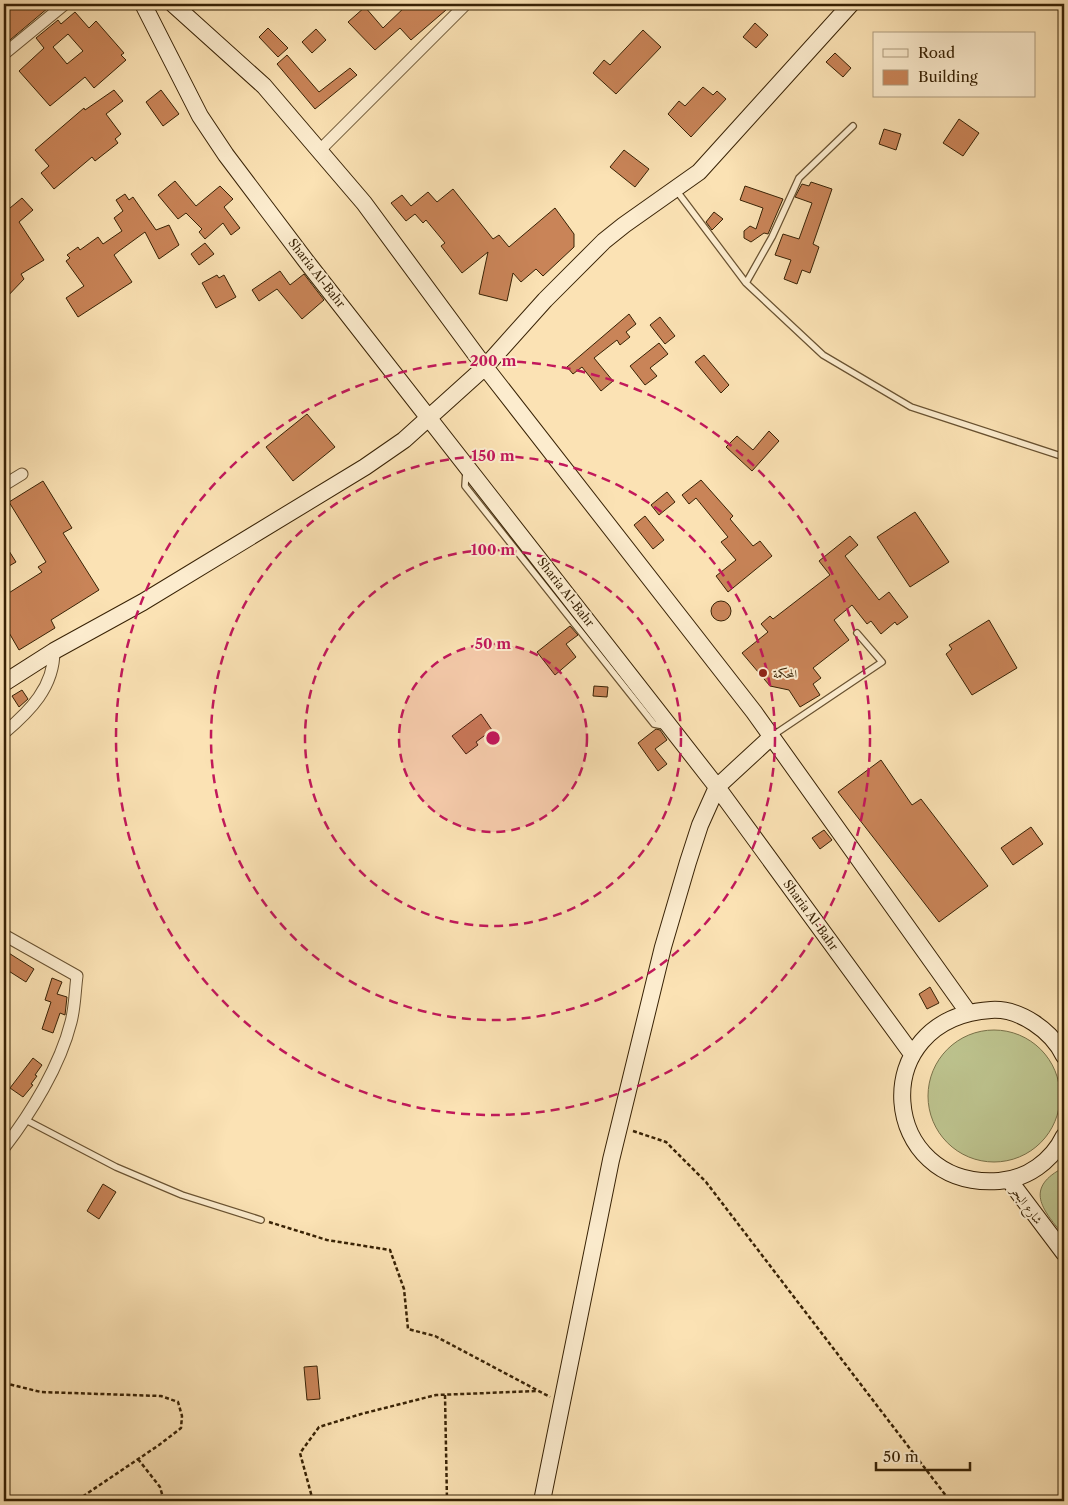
<svg xmlns="http://www.w3.org/2000/svg" width="1068" height="1505" viewBox="0 0 1068 1505" font-family="'Libre Caslon Text',Amiri,serif">
<style>
.green{fill:#bdc38e;stroke:#7a724a}
.building{fill:#c98458;stroke:#382205;fill-rule:evenodd}
.lines{fill:none;stroke-linecap:round;stroke-linejoin:round}
.lane-casing{stroke:#695231;stroke-width:8}
.street-casing{stroke:#695231;stroke-width:13}
.secondary-casing{stroke:#382205;stroke-width:18}
.path{stroke:#382205;stroke-width:2.5;stroke-dasharray:4 2.5;stroke-linecap:butt}
.lane{stroke:#fcecce;stroke-width:5.5}
.street{stroke:#fcecce;stroke-width:11}
.secondary{stroke:#fcecce;stroke-width:16}
.ring{fill:none;stroke:#c2185b;stroke-width:2.5;stroke-dasharray:9 6}
.poi-dot{fill:#8f2418;stroke:#fcecce;stroke-width:2}
.labels{text-anchor:middle;dominant-baseline:central;stroke-width:4;stroke-linejoin:round;paint-order:stroke}
.street-label{font-size:12px;fill:#382205;stroke:#fcecce}
.poi-label{font-size:12px;fill:#382205;stroke:#fcecce;text-anchor:start}
.centre{fill:#c2185b;stroke:#fcecce;stroke-width:2.5}
.ring-label{font-size:15px;text-anchor:middle;font-weight:bold;fill:#c2185b;stroke:#fcecce;stroke-width:4;stroke-linejoin:round;paint-order:stroke}
</style>
<rect width="100%" height="100%" fill="#fbe2b4"/>
<filter id="stains"><feTurbulence type="fractalNoise" baseFrequency=".004" numOctaves="4"/><feColorMatrix values="0 0 0 0 .2 0 0 0 0 .09 0 0 0 0 .02 0 0 0 .5 -.17"/></filter>
<radialGradient id="worn" r=".72"><stop offset=".6" stop-color="#630" stop-opacity="0"/><stop offset="1" stop-color="#630" stop-opacity=".3"/></radialGradient>
<path class="green" d="M928 1096a66 66 0 1 1 132 0a66 66 0 1 1-132 0Z
M1061,1169H1064V1236C1045,1212 1023,1190 1061,1169Z"/>
<path class="building" d="M4,4H45L48,8L4,45Z
M408,4H440L446,10L411,40L400,28L375,50L348,22L365,7L383,28Z
M75,12L89,28L96,21L124,53L121,55L126,60L94,88L85,77L50,106L19,71L44,48L36,38L58,20L61,24ZM68,34L83,51L67,64L53,47Z
M755,23L768,35L756,48L743,37Z
M268,28L288,48L278,57L259,37Z
M316,29L326,40L312,53L302,42Z
M643,30L661,47L616,94L593,73L604,60L610,65Z
M835,53L851,68L843,77L826,62Z
M287,55L319,92L350,68L357,75L315,109L277,64Z
M703,87L713,95L717,91L726,99L691,137L668,114L679,101L685,106Z
M114,90L123,101L106,114L121,134L115,139L118,143L95,161L92,157L54,189L41,173L49,166L35,150L84,108L85,110Z
M161,90L179,114L163,126L146,102Z
M959,119L979,133L963,156L943,143Z
M884,129L901,134L896,150L879,144Z
M624,150L649,169L635,187L610,167Z
M175,181L196,206L220,186L233,199L224,207L240,228L231,235L223,223L205,239L199,232L202,229L186,213L178,219L158,195Z
M811,182L832,189L813,244L819,247L810,273L802,270L797,284L784,279L791,260L775,255L783,234L799,239L812,203L795,197L802,184L809,186Z
M745,186L783,199L768,234L764,233L751,242L744,238V231L750,226L756,229L763,208L740,200Z
M453,189L493,239L499,235L509,247L555,208L574,234V247L543,276L536,269L521,282L513,273L507,301L479,294L488,252L462,273L441,246L445,243L426,220L423,223L415,214L406,221L391,203L402,195L411,206L428,192L437,202Z
M125,194L129,200L133,197L156,230L169,225L179,245L159,259L145,232L119,251L114,255L132,282L78,317L66,298L84,286L66,261L70,258L67,255L78,247L80,250L98,237L103,244L122,231L114,218L123,211L116,200Z
M22,198L33,210L19,222L44,260L21,274L24,279L4,300V213Z
M714,212L723,219L712,230L706,222Z
M205,243L214,254L199,265L191,254Z
M280,271L290,285L304,274L324,300L302,319L277,289L259,301L252,290Z
M217,275L219,278L224,275L236,297L216,308L202,283Z
M629,314L636,324L626,332L630,337L620,345L617,340L594,358L613,381L601,391L582,367L573,374L567,367Z
M660,317L675,336L665,344L650,325Z
M659,343L668,354L650,368L657,376L645,385L630,366Z
M704,355L729,385L721,393L695,362Z
M307,414L335,447L293,481L266,447Z
M769,431L779,441L752,471L726,447L737,436L753,450Z
M701,480L733,516L730,519L753,546L760,541L772,556L728,592L716,576L736,560L721,542L728,537L696,498L689,504L682,495Z
M43,481L72,528L63,533L99,590L51,620L55,628L19,650L4,624V596L42,572L38,567L46,562L9,502Z
M667,492L675,502L659,515L651,505Z
M915,512L949,562L910,587L877,537Z
M645,516L664,540L653,549L634,525Z
M850,536L858,545L845,556L879,600L889,592L908,617L897,625L895,622L881,634L871,621L867,624L852,605L834,620L849,640L813,668L821,678L813,684L820,695L800,707L789,690L770,686L742,653L768,632L761,624L770,616L773,619L830,575L819,561Z
M4,543L16,562L4,569Z
M711 611a10 10 0 1 1 20 0a10 10 0 1 1-20 0Z
M989,620L1017,668L972,695L946,654L952,649L949,645Z
M570,626L578,635L566,644L576,657L555,675L537,652Z
M594,686L608,687L607,697L593,696Z
M22,690L28,699L19,707L12,696Z
M481,714L492,730L476,742L478,745L466,754L452,736Z
M656,729L660,730L667,740L655,749L667,764L658,771L638,743Z
M881,760L912,805L921,799L988,886L939,922L838,792Z
M1031,827L1043,844L1013,865L1001,848Z
M824,830L832,840L820,849L812,838Z
M4,950L34,969L26,982L4,968Z
M52,978L62,982L57,994L67,997L65,1015L60,1013L53,1033L42,1029L51,1002L45,1000Z
M930,987L939,1003L927,1009L919,994Z
M33,1058L42,1065L35,1075L37,1076L31,1084L33,1085L23,1097L10,1088Z
M103,1184L116,1192L99,1219L87,1211Z
M317,1366L320,1399L307,1400L304,1367Z"/>
<g class="lines">
<defs>
<path id="lane" d="M676,190L746,283L823,355L911,407L1064,457
M746,283L772,237L799,178L853,126
M466,471L465,486L654,724L664,726
M772,736L882,662L857,633
M26,1120L116,1167L182,1195L261,1220"/>
<path id="street" d="M4,54L65,4
M319,151L466,4
M4,485L22,474
M4,733C30,711 54,687 54,651
M4,935L77,976C75,991 75,1007 71,1022C60,1066 31,1113 4,1148"/>
<path id="secondary" d="M143,4L200,116L226,155L306,261L717,787L912,1054
M173,4L264,86L364,203L485,367L754,712L968,1012
M4,683L54,651L143,602L365,467L404,440L485,367L545,300L604,241L624,225L699,172L851,4
M1064,1056C1052,1031 1020,1008 991,1010C864,1018 879,1190 999,1181C1027,1179 1052,1161 1064,1136
M1009,1180L1064,1253
M542,1501L611,1160L663,947L688,862L700,825L717,787L770,738"/>
</defs>
<use href="#lane" class="lane-casing"/>
<use href="#street" class="street-casing"/>
<use href="#secondary" class="secondary-casing"/>
<path class="path" d="M633,1131L666,1142L706,1182L950,1501
M269,1222L327,1240L390,1250L404,1289L408,1329L435,1336L550,1397
M4,1383L41,1392L161,1396L178,1402L182,1416L181,1428L159,1445L76,1501
M445,1395L447,1501
M138,1459L160,1487L164,1501
M313,1501L300,1453L319,1427L361,1414L436,1395L538,1391"/>
<use href="#lane" class="lane"/>
<use href="#street" class="street"/>
<use href="#secondary" class="secondary"/>
</g>
<circle cx="493" cy="738" r="94" fill="#c2185b" fill-opacity=".12"/>
<g class="ring">
<circle cx="493" cy="738" r="94"/>
<circle cx="493" cy="738" r="188"/>
<circle cx="493" cy="738" r="282"/>
<circle cx="493" cy="738" r="377"/>
</g>
<circle class="poi-dot" cx="763" cy="673" r="5"/>
<g class="labels">
<g class="street-label">
<text transform="translate(317 273) rotate(52)">Sharia Al-Bahr</text>
<text transform="translate(566 592) rotate(52)">Sharia Al-Bahr</text>
<text transform="translate(811 915) rotate(54)">Sharia Al-Bahr</text>
<text transform="translate(1027 1205) rotate(53)">شارع البحر</text>
</g>
<g class="poi-label">
<text x="773" y="673">المحكمة</text>
</g>
</g>
<circle cx="493" cy="738" r="8" class="centre"/>
<g class="ring-label">
<text x="493" y="366">200 m</text>
<text x="493" y="461">150 m</text>
<text x="493" y="555">100 m</text>
<text x="493" y="649">50 m</text>
</g>
<rect width="1068" height="1505" fill="none" stroke="#fbe2b4" stroke-width="20"/>
<rect x="5" y="5" width="1058" height="1495" fill="none" stroke="#382205" stroke-width="2.5"/>
<rect x="10" y="10" width="1048" height="1485" fill="none" stroke="#382205"/>
<rect x="873" y="32" width="162" height="65" fill="#fcecce" stroke="#ae9b7e"/>
<rect x="883" y="49" width="25" height="8" fill="#fcecce" stroke="#ae9b7e"/>
<text x="918" y="58" font-size="15" fill="#382205">Road</text>
<rect x="883" y="70" width="25" height="15" fill="#c98458" stroke="#ae9b7e"/>
<text x="918" y="82" font-size="15" fill="#382205">Building</text>
<path d="M876 1462v8h94v-8" fill="none" stroke="#382205" stroke-width="2.5"/>
<text x="883" y="1462" font-size="15" fill="#382205" stroke="#fcecce" stroke-width="4" paint-order="stroke">50 m</text>
<rect width="100%" height="100%" filter="url(#stains)"/>
<rect width="100%" height="100%" fill="url(#worn)"/>
</svg>
